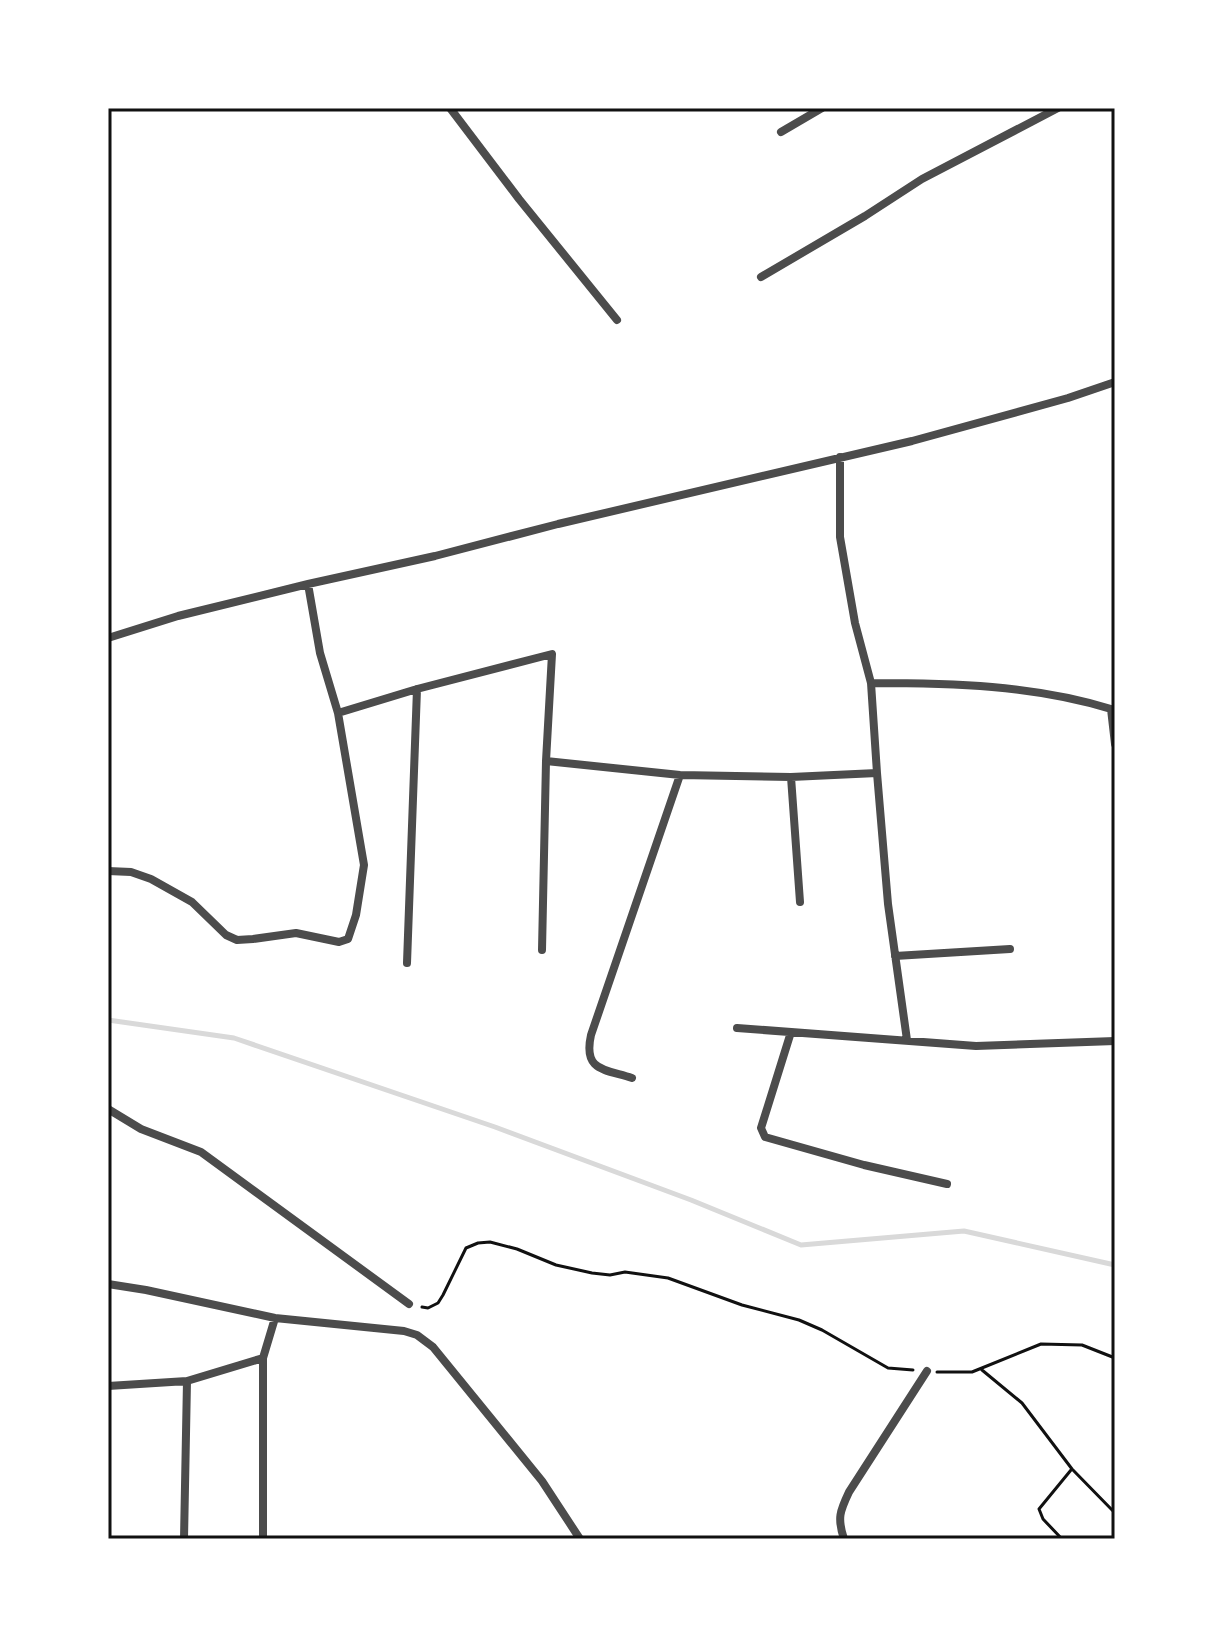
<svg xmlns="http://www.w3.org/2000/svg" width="1223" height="1647" viewBox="0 0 1223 1647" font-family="Ubuntu,sans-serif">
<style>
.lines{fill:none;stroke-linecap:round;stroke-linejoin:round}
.stream{stroke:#d9d9d9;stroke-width:5}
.path{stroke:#111;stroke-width:3}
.minor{stroke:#4c4c4c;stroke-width:8}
.neatline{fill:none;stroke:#111;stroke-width:3}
</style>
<rect width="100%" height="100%" fill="#fff"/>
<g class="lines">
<path class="stream" d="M108,1020L234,1038L495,1127L691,1200L801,1245L964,1231L1115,1265"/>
<path class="path" d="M422,1307L428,1308L438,1303L443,1295L466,1248L478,1243L490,1242L517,1249L556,1265L592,1273L610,1275L625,1272L668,1278L742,1305L799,1320L822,1330L888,1368L913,1370
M982,1370L1022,1403L1072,1469L1115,1513
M937,1372H972L1041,1344L1082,1345L1115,1358
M1062,1539L1043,1519L1039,1509L1071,1470"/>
<path class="minor" d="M450,108L519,199L617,320
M781,132L822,108
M761,277L865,216L922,179L1058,108
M840,457V537L855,623L871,683C951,683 1034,685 1111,709L1115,744
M308,584L320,653L338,713L417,689L552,654L546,761L542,950
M108,638L178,616L308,584L435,556L558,524L912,441L1068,398L1115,382
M546,761L680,775L791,777L877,773L871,683
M877,773L888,904L907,1040
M791,777L800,902
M108,871L131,872L151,879L192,902L226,935L237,940L253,939L296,933L339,942L348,939L356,915L364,865L338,713
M895,956L1010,949
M407,963L417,689
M737,1028L976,1046L1115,1041
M791,1032L761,1128L765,1137L864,1165L947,1184
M632,1078C604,1069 583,1071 591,1035L680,775
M108,1109L141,1129L201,1152L409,1304
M108,1284L146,1290L275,1318L404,1331L417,1335L433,1347L542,1481L580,1539
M263,1358V1539
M108,1386L187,1381L263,1358L275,1318
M184,1539L187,1381
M844,1539C837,1518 840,1511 849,1492L927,1371"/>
</g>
<rect width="1223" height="1647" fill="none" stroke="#ffffff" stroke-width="220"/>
<rect x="110" y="110" width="1003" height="1427" class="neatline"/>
</svg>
